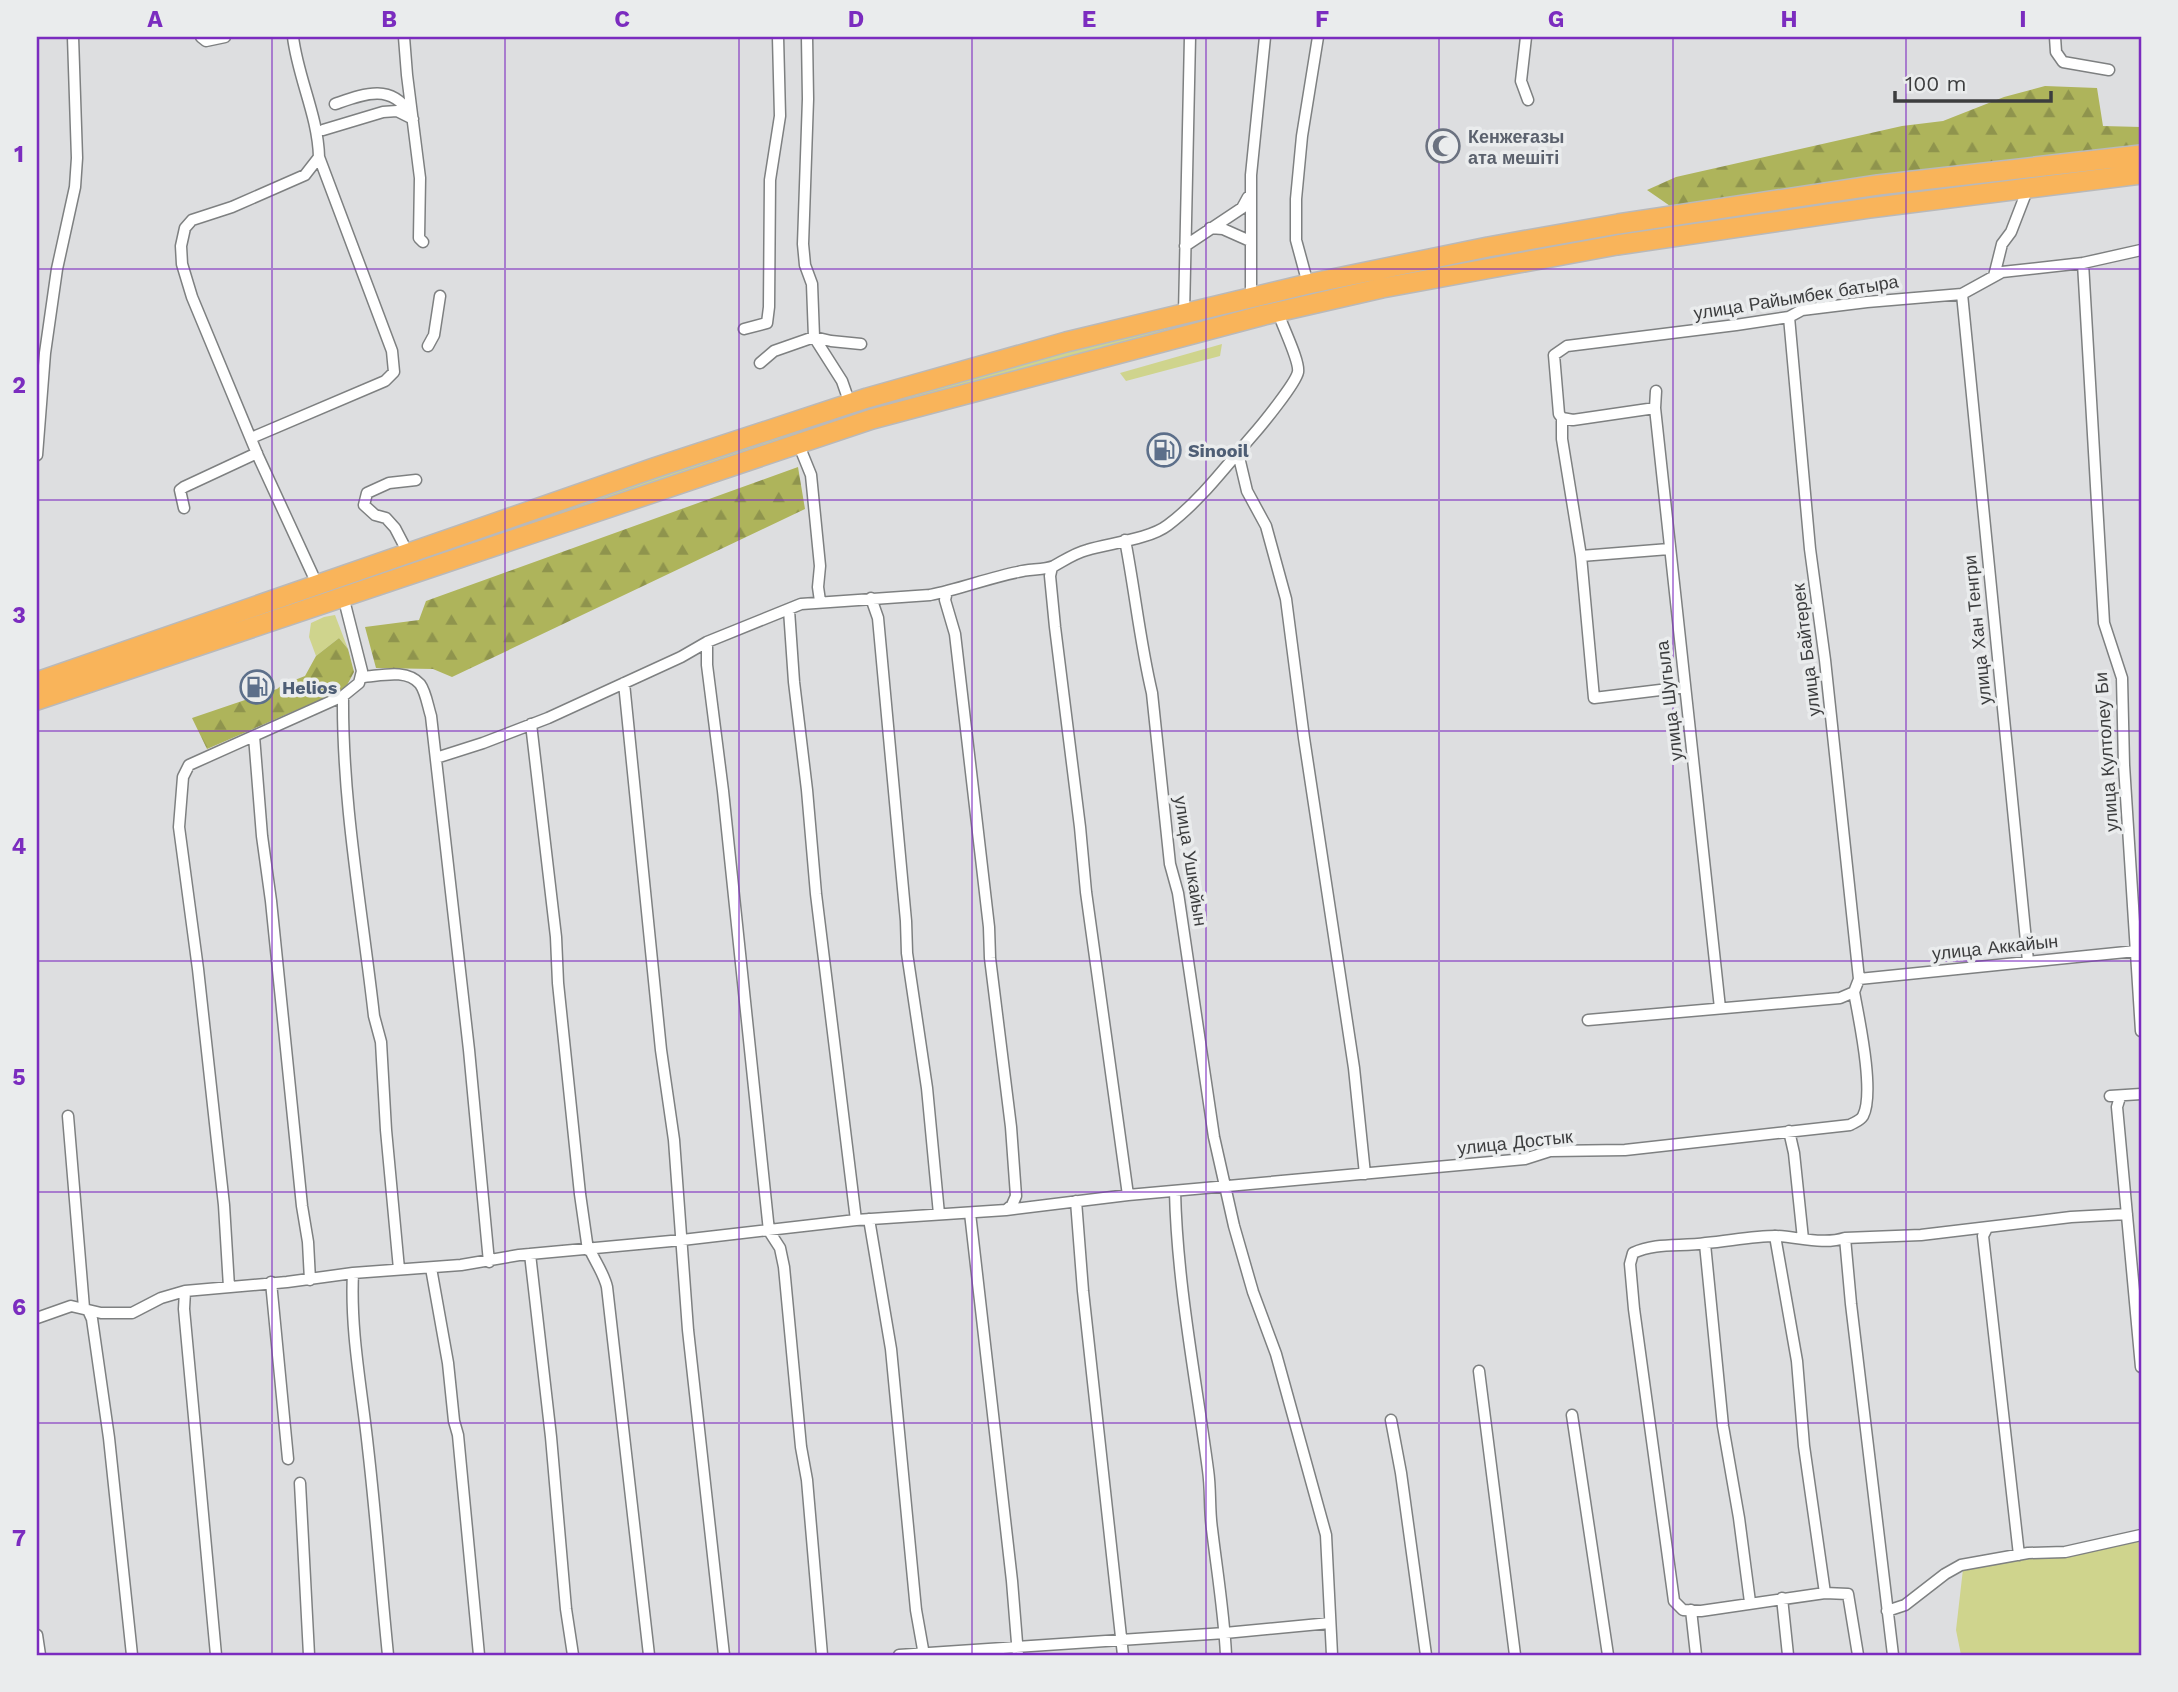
<svg xmlns="http://www.w3.org/2000/svg" width="2178" height="1692" viewBox="0 0 2178 1692" font-family="'Work Sans',sans-serif">
<style>
.grass{fill:#cfd48d}
.forest{fill:url(#forest-firs)}
.lines{fill:none;stroke-linecap:round;stroke-linejoin:round}
.street-casing{stroke:#7e8081;stroke-width:13}
.highway-casing{stroke:#b9b9ba;stroke-width:22}
.street{stroke:#fff;stroke-width:10}
.highway{stroke:#f9b45a;stroke-width:19}
.grid{fill:none;stroke:#7b2cbf;stroke-width:2;stroke-opacity:0.55}
.labels{text-anchor:middle;dominant-baseline:central;stroke-width:7;stroke-linejoin:round;paint-order:stroke}
.worship-label{font-size:18px;font-weight:bold;fill:#5b616d;stroke:#eaeced;text-anchor:start}
.street-label{font-size:18px;fill:#3c3d3e;stroke:#eaeced}
.service-label{font-size:18px;font-weight:bold;fill:#4e5e75;stroke:#eaeced;text-anchor:start}
.neatline{fill:none;stroke:#7b2cbf;stroke-width:2.5}
.grid-label{font-size:23px;text-anchor:middle;font-weight:bold;fill:#7b2cbf}
</style>
<defs>
<pattern id="forest-firs" width="22" height="20" patternUnits="userSpaceOnUse" patternTransform="scale(1.75)"><rect width="22" height="20" fill="#aeb45b"/><path d="M5 1l3.5 6h-7zM16 11l3.5 6h-7z" fill="#8f944d"/></pattern>
</defs>
<rect width="100%" height="100%" fill="#dddee0"/>
<path class="grass" d="M1211,319L857,420L335,593L332,586C549,513 765,437 985,374C1059,352 1135,336 1211,319Z
M1222,344L1220,356L1126,381L1120,373Z
M335,615L348,649L339,638L316,656L309,637L311,623L324,617Z
M2141,1538V1655H1961L1956,1630L1963,1569Z"/>
<path class="forest" d="M2045,86L2097,88L2103,126L2141,127V153L1673,208L1647,190L1676,177L1902,126L1943,121L2004,97Z
M798,467L805,509L452,677L433,669L376,668L365,627L419,620L426,601Z
M339,638L348,649L354,672L345,689L207,749L192,718L277,689L282,685L305,676L316,656Z"/>
<g class="lines">
<defs>
<path id="street" d="M201,37L206,41L225,37
M404,37L407,75L420,178L419,238L423,242
M807,37L808,99L803,244L805,265L812,284L814,337L842,381L850,404
M1526,37L1521,81L1528,100
M2055,37L2056,52L2063,62L2109,70
M335,104C364,94 390,83 410,113
M323,130L383,112L397,111L413,119
M1210,228L1223,229L1250,241
M1185,246L1242,208L1248,197
M2083,263L2104,623L2122,678L2124,765L2141,1031
M1994,276L2002,244L2011,232L2028,188
M1308,284L1296,240V199L1302,136L1318,37
M1962,294L2028,961
M1251,299V175L1265,37
M1184,314L1190,37
M1789,317L1810,549L1825,660L1859,979L1854,992
M744,329L767,323L769,307L770,180L780,116L778,37
M428,346L434,335L440,296
M760,363L774,351L814,337L831,341L861,344
M1656,391L1655,408L1720,1008
M1655,408L1573,420L1562,418L1559,414L1554,355L1567,346L1736,325L1789,317L1802,310L1867,302L1962,294L2002,272L2083,263L2141,250
M1562,418V439L1581,556L1594,698L1685,687
M251,438L385,381L394,372L392,351L319,157C318,116 298,78 293,37
M798,443L811,475L820,566L818,587L820,601
M1238,453L1247,491L1266,526L1286,599L1304,738L1354,1068L1365,1174
M37,455L45,353L57,269L75,187L77,158L73,37
M184,508L180,490L184,487L257,453
M1125,540C1135,591 1140,643 1152,693L1170,864L1178,893L1214,1137L1234,1226L1253,1292L1276,1354L1326,1535L1332,1655
M408,553L395,528L386,518L375,515L364,505L367,493L389,483L416,480
M1581,556L1669,549
M1052,567L1050,576L1055,627L1080,827L1086,892L1128,1195
M317,584L258,456L192,297L182,264L181,246L185,228L192,220L232,207L305,175L319,157
M947,591L945,600L955,634L989,927L990,958L1011,1127L1016,1196L1012,1205L1006,1210
M871,598L878,618L906,921L907,953L927,1088L939,1214
M789,610L794,682L807,790L816,894L856,1220
M707,642V665L723,791L769,1231L780,1248L784,1267L801,1447L807,1480L822,1655
M362,677C380,676 406,668 420,684C426,692 428,707 431,716L469,1050L489,1262
M624,683L661,1050L674,1140L688,1330L724,1655
M343,696C342,803 362,909 374,1016L381,1042L386,1130L399,1269
M531,724L556,937L558,983L580,1194L588,1250
M254,736L262,836L271,901L302,1206L308,1242L310,1280
M436,758L483,743L548,718L681,657L707,642L801,604L930,595C960,589 988,578 1018,572C1029,569 1045,570 1054,566C1065,560 1075,553 1087,550C1111,543 1150,539 1168,525C1200,501 1226,466 1252,436C1261,426 1296,383 1298,372C1300,361 1282,326 1278,312
M1859,979L2136,951
M1588,1020L1840,998L1854,992
M2110,1096L2141,1094
M2120,1097L2117,1107L2141,1367
M68,1116L84,1308
M1789,1131L1794,1153L1803,1239
M1175,1191C1177,1284 1196,1379 1208,1470C1211,1490 1209,1509 1212,1529C1217,1571 1224,1613 1226,1655
M1076,1201L1083,1291L1123,1655
M970,1213L1012,1581L1018,1655
M869,1219L891,1349L916,1610L924,1655
M1987,1228L1983,1236L2019,1555
M1775,1236L1797,1361L1804,1446L1825,1593
M1845,1238L1851,1304L1893,1655
M1705,1244L1723,1426L1739,1518L1750,1602
M590,1250C596,1263 604,1274 607,1287L649,1655
M530,1254L551,1437L566,1609L573,1655
M431,1268L448,1363L454,1421L458,1435L479,1655
M353,1273C350,1332 362,1390 368,1448C376,1517 381,1586 388,1655
M271,1282L288,1459
M229,1287L224,1205L198,969L179,827L183,777L189,765L343,696L359,683L362,671L343,596
M185,1291L184,1309L216,1655
M88,1310L92,1319L109,1438L132,1655
M37,1318L71,1306L101,1313H132L161,1298L185,1291L287,1282L353,1273L461,1265L519,1255L682,1240L856,1220L1006,1210L1128,1195L1525,1159L1550,1151L1625,1150L1850,1125C1855,1122 1860,1121 1863,1116C1875,1093 1859,1019 1854,992
M1479,1371L1515,1655
M1572,1415L1608,1655
M1391,1420L1401,1473L1426,1655
M300,1483L309,1655
M1782,1598L1788,1655
M1691,1610L1696,1655
M1887,1611L1905,1605L1945,1574L1961,1565L2028,1553L2065,1552L2141,1535
M37,1635L40,1655
M899,1655L1225,1633L1330,1623
M1858,1655L1848,1594L1825,1593L1701,1611L1683,1610L1674,1601L1634,1309L1630,1264L1633,1253C1657,1242 1681,1247 1706,1243C1729,1241 1753,1236 1776,1236C1799,1237 1823,1245 1845,1238L1921,1235L2071,1217L2127,1214"/>
<path id="highway" d="M37,682L654,468L867,398L1066,342L1308,284L1488,247L1618,224L1878,185L2141,155
M37,700L872,419L1264,315L1382,288L1617,245L1869,208L2141,174"/>
</defs>
<use href="#street" class="street-casing"/>
<use href="#highway" class="highway-casing"/>
<use href="#street" class="street"/>
<use href="#highway" class="highway"/>
</g>
<path class="grid" d="M272,37V1655M505,37V1655M739,37V1655M972,37V1655M1206,37V1655M1439,37V1655M1673,37V1655M1906,37V1655M37,269H2141M37,500H2141M37,731H2141M37,961H2141M37,1192H2141M37,1423H2141"/>
<defs>
<symbol id="mosque-ring" viewBox="-11 -11 22 22"><circle r="9.5" fill="#eaeced" stroke="#6b7280" stroke-width="1.5"/><path d="M3.5-4.9A6 6 0 1 0 3.5 4.9A5 5 0 1 1 3.5-4.9Z" fill="#6b7280"/></symbol>
<symbol id="fuel-ring" viewBox="-11 -11 22 22"><circle r="9.5" fill="#eaeced" stroke="#5c6f8a" stroke-width="1.5"/><path d="M-5.5-6h7V0h2V4h1.3V-2.5L3-4.5l.8-.8L6-3V5H2.5V1h-1V6h-7ZM-4.2-4.7v3.2H.2V-4.7Z" fill="#5c6f8a"/></symbol>
</defs>
<g fill-rule="evenodd">
<use href="#mosque-ring" x="1424" y="127" width="38" height="38"/>
<use href="#fuel-ring" x="1145" y="431" width="38" height="38"/>
<use href="#fuel-ring" x="238" y="668" width="38" height="38"/>
</g>
<g class="labels">
<g class="worship-label">
<text x="1468" y="136">Кенжеғазы<tspan x="1468" dy="21">ата мешіті</tspan></text>
</g>
<g class="street-label">
<text transform="translate(1796 297) rotate(-9)">улица Райымбек батыра</text>
<text transform="translate(1977 630) rotate(-96)">улица Хан Тенгри</text>
<text transform="translate(1806 650) rotate(-97)">улица Байтерек</text>
<text transform="translate(1669 701) rotate(-97)">улица Шугыла</text>
<text transform="translate(2106 752) rotate(-94)">улица Култолеу Би</text>
<text transform="translate(1191 861) rotate(81)">улица Ушкайын</text>
<text transform="translate(1995 947) rotate(-6)">улица Аккайын</text>
<text transform="translate(1515 1142) rotate(-6)">улица Достык</text>
</g>
<g class="service-label">
<text x="1188" y="450">Sinooil</text>
<text x="282" y="687">Helios</text>
</g>
</g>
<rect width="2178" height="1692" fill="none" stroke="#eaeced" stroke-width="77"/>
<path d="M1895 91v10h156v-10" fill="none" stroke="#3c3d3e" stroke-width="3.5"/>
<text x="1905" y="91" font-size="21" fill="#3c3d3e" stroke="#eaeced" stroke-width="5" paint-order="stroke">100 m</text>
<rect x="38" y="38" width="2102" height="1616" class="neatline"/>
<g class="grid-label">
<text x="155" y="27">A</text>
<text x="389" y="27">B</text>
<text x="622" y="27">C</text>
<text x="856" y="27">D</text>
<text x="1089" y="27">E</text>
<text x="1322" y="27">F</text>
<text x="1556" y="27">G</text>
<text x="1789" y="27">H</text>
<text x="2023" y="27">I</text>
<text x="19" y="162">1</text>
<text x="19" y="393">2</text>
<text x="19" y="623">3</text>
<text x="19" y="854">4</text>
<text x="19" y="1085">5</text>
<text x="19" y="1315">6</text>
<text x="19" y="1546">7</text>
</g>
</svg>
